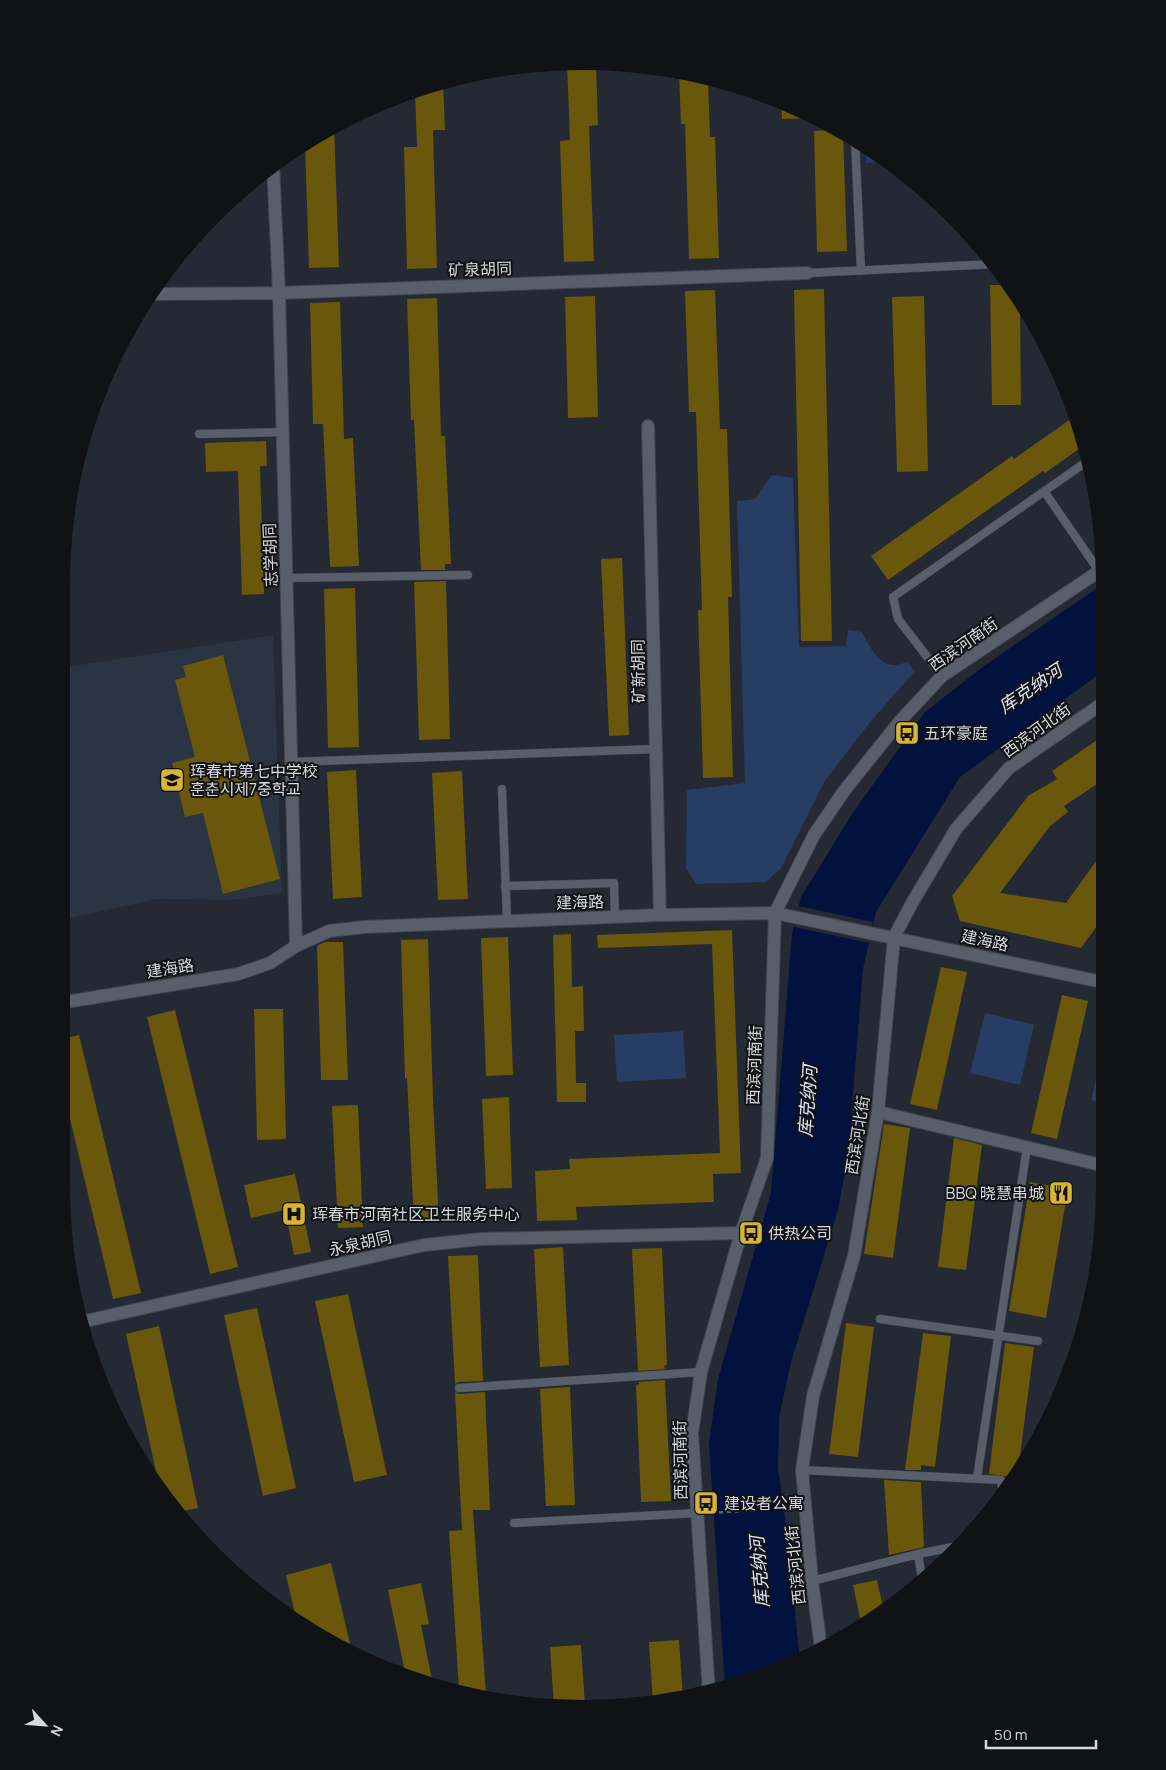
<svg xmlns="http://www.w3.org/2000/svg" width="1166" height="1770" viewBox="0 0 1166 1770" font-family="Manrope,'Noto Sans SC','Noto Sans KR',sans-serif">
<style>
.built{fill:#2b3442}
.green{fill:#283d64}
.water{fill:#01123f}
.pier{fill:#242933}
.building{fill:#69570c}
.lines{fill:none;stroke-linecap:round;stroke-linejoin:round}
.service-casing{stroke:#41464d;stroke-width:9}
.minor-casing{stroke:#41464d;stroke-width:14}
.tertiary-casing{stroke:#41464d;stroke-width:14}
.path{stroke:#5e636c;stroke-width:2.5;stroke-dasharray:4 4;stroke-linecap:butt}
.service{stroke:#595f6a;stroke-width:8}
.minor{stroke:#595f6a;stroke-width:12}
.tertiary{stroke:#595f6a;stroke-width:12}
.labels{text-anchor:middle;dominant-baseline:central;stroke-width:4;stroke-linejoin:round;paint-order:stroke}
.street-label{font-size:16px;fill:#d6dae0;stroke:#101216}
.poi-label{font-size:16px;fill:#d6dae0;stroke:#101216;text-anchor:start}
.water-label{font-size:18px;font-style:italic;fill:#dae3f3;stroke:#101216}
</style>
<rect width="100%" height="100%" fill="#242933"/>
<path class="built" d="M273,635L282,893L232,900L157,899L66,919V667Z"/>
<path class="green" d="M866,147L885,160L866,163Z
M772,475L793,478L799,647L846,646L848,630L862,632C869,645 876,662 892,665C896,666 903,663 908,662L914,672L871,721L824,782L781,868L766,882L696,884L686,868L687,790L745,783L737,501L755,499Z
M985,1013L1034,1025L1020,1085L970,1073Z
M683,1031L686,1078L617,1082L614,1035Z
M1101,1058V1102L1091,1100Z"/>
<path class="water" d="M1103,584V671L960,777L876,912L863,969L848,1156L838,1210L791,1362L779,1418L778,1470L784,1510L800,1660L783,1669L725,1688L709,1443L718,1379L771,1193L792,934L801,897L852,814L925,712L984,666Z"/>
<path class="pier" d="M799,906L873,922L869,943L794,927Z"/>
<path class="building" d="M567,63L596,64L598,125L589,126L594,261L564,262L560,141L570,140Z
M679,72L708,79L710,137H715L719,258L689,259L685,124H681Z
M443,81L445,130H433L437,268L407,269L404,147H417L415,91Z
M781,103L816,118L782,119Z
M334,126L339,267L309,268L305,144Z
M841,130L843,131L847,251L817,252L814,131Z
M990,285H1009L1020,302L1021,405H992Z
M824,289L832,641H801L794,290Z
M715,290L720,429H727L732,597H728L733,777L703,778L698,610H702L696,412H689L685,291Z
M595,296L598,417L568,418L565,297Z
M924,296L928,471L897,472L892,297Z
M437,298L441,436H445L451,564H445V570H421L414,420H411L407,299Z
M340,302L344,439L353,438L359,566L330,567L323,424H313L310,303Z
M1075,416L1086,444L1045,473L1043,471L888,580L871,556L1012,456L1014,459Z
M266,441L267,466H260L264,594L242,595L238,471L206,472L205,443Z
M622,558L629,735L609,736L601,559Z
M446,581L450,739L419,740L414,582Z
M355,588L359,747L328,748L324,589Z
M223,655L280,879L223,894L203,813L185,817L172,763L195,757L175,680L186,677L183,666Z
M1103,736V780L1064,806L1068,812L1050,826L1000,893L1066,903L1102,853V919L1081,948L960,921L952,896L1028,796L1057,779L1052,771Z
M356,770L362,897L333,899L327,772Z
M462,771L468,899L438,900L432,773Z
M732,930L741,1173L713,1174L714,1202L576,1207L577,1220L537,1221L535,1171L570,1169L569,1159L720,1153L712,944L598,948L597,935Z
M571,934L572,987L583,986L584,1031H575L576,1083H586V1102H557L553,935Z
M508,937L513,1075L486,1076L481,938Z
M428,939L433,1099L439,1221L414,1223L407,1078L405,1079L401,940Z
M324,942H343L348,1080H321L317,946Z
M941,967L967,972L937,1110L910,1104Z
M1062,995L1088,1001L1057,1139L1031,1133Z
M254,1009H283L286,1139L257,1140Z
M175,1010L238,1267L210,1274L147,1017Z
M79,1035L141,1293L113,1299L66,1102V1038Z
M509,1097L512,1188L486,1189L482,1099Z
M358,1105L363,1227L338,1228L332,1106Z
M884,1124L910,1128L893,1258L864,1254Z
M954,1138L982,1145L966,1270L938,1267Z
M295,1174L311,1252L294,1255L285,1210L251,1218L244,1185Z
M1030,1182L1068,1189L1046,1318L1009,1311Z
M563,1247L569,1365L540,1367L534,1249Z
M662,1248L667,1365L664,1366L665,1369L638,1371L632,1249Z
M478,1255L483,1381L459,1382L455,1384L448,1256Z
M348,1294L387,1475L354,1482L315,1301Z
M257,1308L296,1488L263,1496L224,1315Z
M846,1323L874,1327L858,1457L829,1454Z
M159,1326L198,1508L178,1512L160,1490L126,1334Z
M923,1333L951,1336L935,1467L921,1465V1470H905Z
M1005,1343L1034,1347L1018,1472L1014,1477L989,1474Z
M665,1380L671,1501L641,1502L636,1385L639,1384V1382Z
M570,1387L575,1505L546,1506L540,1389Z
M455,1392L459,1394L485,1392L490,1510H473L486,1695L459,1690L449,1531L462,1530Z
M884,1480L921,1482L924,1547L889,1555Z
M331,1563L352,1652L322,1639L297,1622L286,1575Z
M877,1580L884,1611L873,1621L862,1627L853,1585Z
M421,1583L429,1624L421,1625L433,1685L415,1681L406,1677L388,1590Z
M679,1640L683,1698L653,1704L649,1642Z
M581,1645L585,1706L554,1707L550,1647Z"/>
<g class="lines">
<defs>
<path id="service" d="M855,139L861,271
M807,273L996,264
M199,434L282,432
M1044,491L1099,571
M287,578L468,575
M942,676L898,619L893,597L1089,460
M291,762L656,749
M502,789L507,921
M505,886L614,883L615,917
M880,1319L1038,1341
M459,1388L701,1372
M802,1470L1001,1480L1003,1492
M977,1478L1027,1147
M514,1523L697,1513
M918,1554L922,1578
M812,1581L918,1554L958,1546"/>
<path id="minor" d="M273,164L279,293L296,946
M154,294L279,293L807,273
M648,426L660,915
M878,1112L1101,1165
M81,1322L424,1245L482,1239L741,1233
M821,1648L812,1581L802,1470L813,1396L854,1256L878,1112L894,937L912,903L956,829L1009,768L1103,703
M709,1693L692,1433L701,1372L741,1233L767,1158L775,913L814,835L844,791L900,721L942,676L1104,568"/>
<path id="tertiary" d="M66,1002L238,974L270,963L296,946L329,931L364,927L660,915L775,913L1102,982"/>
</defs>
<use href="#service" class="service-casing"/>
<use href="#minor" class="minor-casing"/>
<use href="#tertiary" class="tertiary-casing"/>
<path class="path" d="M711,1513L793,1508"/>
<use href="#service" class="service"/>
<use href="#minor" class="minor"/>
<use href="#tertiary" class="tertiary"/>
</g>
<defs>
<symbol id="bus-square" viewBox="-11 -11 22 22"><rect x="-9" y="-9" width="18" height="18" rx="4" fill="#d6b534" stroke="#101216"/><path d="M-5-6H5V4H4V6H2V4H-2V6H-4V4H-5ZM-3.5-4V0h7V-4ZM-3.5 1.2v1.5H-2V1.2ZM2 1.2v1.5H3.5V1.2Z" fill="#111"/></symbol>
<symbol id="school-square" viewBox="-11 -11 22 22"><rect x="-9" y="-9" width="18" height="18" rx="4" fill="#d6b534" stroke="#101216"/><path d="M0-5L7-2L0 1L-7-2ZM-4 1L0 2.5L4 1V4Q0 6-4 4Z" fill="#111"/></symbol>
<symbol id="restaurant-square" viewBox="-11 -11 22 22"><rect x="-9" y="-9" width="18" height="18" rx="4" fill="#d6b534" stroke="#101216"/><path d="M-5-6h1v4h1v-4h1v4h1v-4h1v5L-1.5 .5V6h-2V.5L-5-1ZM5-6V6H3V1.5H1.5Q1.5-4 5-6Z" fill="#111"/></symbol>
<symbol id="hospital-square" viewBox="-11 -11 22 22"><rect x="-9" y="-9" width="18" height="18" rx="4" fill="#d6b534" stroke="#101216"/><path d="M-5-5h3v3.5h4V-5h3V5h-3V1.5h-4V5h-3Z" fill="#111"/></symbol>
</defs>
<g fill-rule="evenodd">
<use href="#bus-square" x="893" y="719" width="28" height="28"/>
<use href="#school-square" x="158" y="766" width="28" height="28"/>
<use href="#restaurant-square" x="1047" y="1179" width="28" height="28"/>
<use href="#hospital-square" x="280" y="1200" width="28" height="28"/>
<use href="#bus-square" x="737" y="1219" width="28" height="28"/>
<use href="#bus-square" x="692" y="1489" width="28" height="28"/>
</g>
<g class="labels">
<g class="street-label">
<text transform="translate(480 269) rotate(-2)">矿泉胡同</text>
<text transform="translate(270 555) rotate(-92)">志学胡同</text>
<text transform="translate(963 644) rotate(-35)">西滨河南街</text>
<text transform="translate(638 671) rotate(-91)">矿新胡同</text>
<text transform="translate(1036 730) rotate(-36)">西滨河北街</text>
<text transform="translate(580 902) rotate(-2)">建海路</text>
<text transform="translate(985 940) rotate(12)">建海路</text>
<text transform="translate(170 968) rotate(-9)">建海路</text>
<text transform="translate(754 1065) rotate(-88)">西滨河南街</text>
<text transform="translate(857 1135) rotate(-81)">西滨河北街</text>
<text transform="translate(360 1243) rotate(-13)">永泉胡同</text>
<text transform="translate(680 1460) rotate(-91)">西滨河南街</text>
<text transform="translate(795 1565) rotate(-96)">西滨河北街</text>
</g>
<g class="poi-label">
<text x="924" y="733">五环豪庭</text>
<text x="190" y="771">珲春市第七中学校<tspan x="190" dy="18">훈춘시제7중학교</tspan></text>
<text x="1044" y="1193" text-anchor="end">BBQ 晓慧串城</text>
<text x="312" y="1214">珲春市河南社区卫生服务中心</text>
<text x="768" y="1233">供热公司</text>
<text x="724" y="1503">建设者公寓</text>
</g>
<g class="water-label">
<text transform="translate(1030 688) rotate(-34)">库克纳河</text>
<text transform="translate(807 1101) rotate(-86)">库克纳河</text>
<text transform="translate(759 1572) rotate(-95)">库克纳河</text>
</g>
</g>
<path d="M0 0H1166V1770H0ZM583 70H583A513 513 0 0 1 1096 583V1187A513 513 0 0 1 583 1700H583A513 513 0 0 1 70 1187V583A513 513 0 0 1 583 70Z" fill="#101216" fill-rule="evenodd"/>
<g transform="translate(45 1725) rotate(116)" stroke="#101216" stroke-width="4" paint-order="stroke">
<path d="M0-4L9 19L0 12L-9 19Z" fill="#d6dae0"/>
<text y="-8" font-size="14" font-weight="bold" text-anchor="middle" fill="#d6dae0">N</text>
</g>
<path d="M986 1740v8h110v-8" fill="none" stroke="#d6dae0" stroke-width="2.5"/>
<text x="994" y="1740" font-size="15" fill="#d6dae0" stroke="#101216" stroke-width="4" paint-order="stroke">50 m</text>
</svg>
